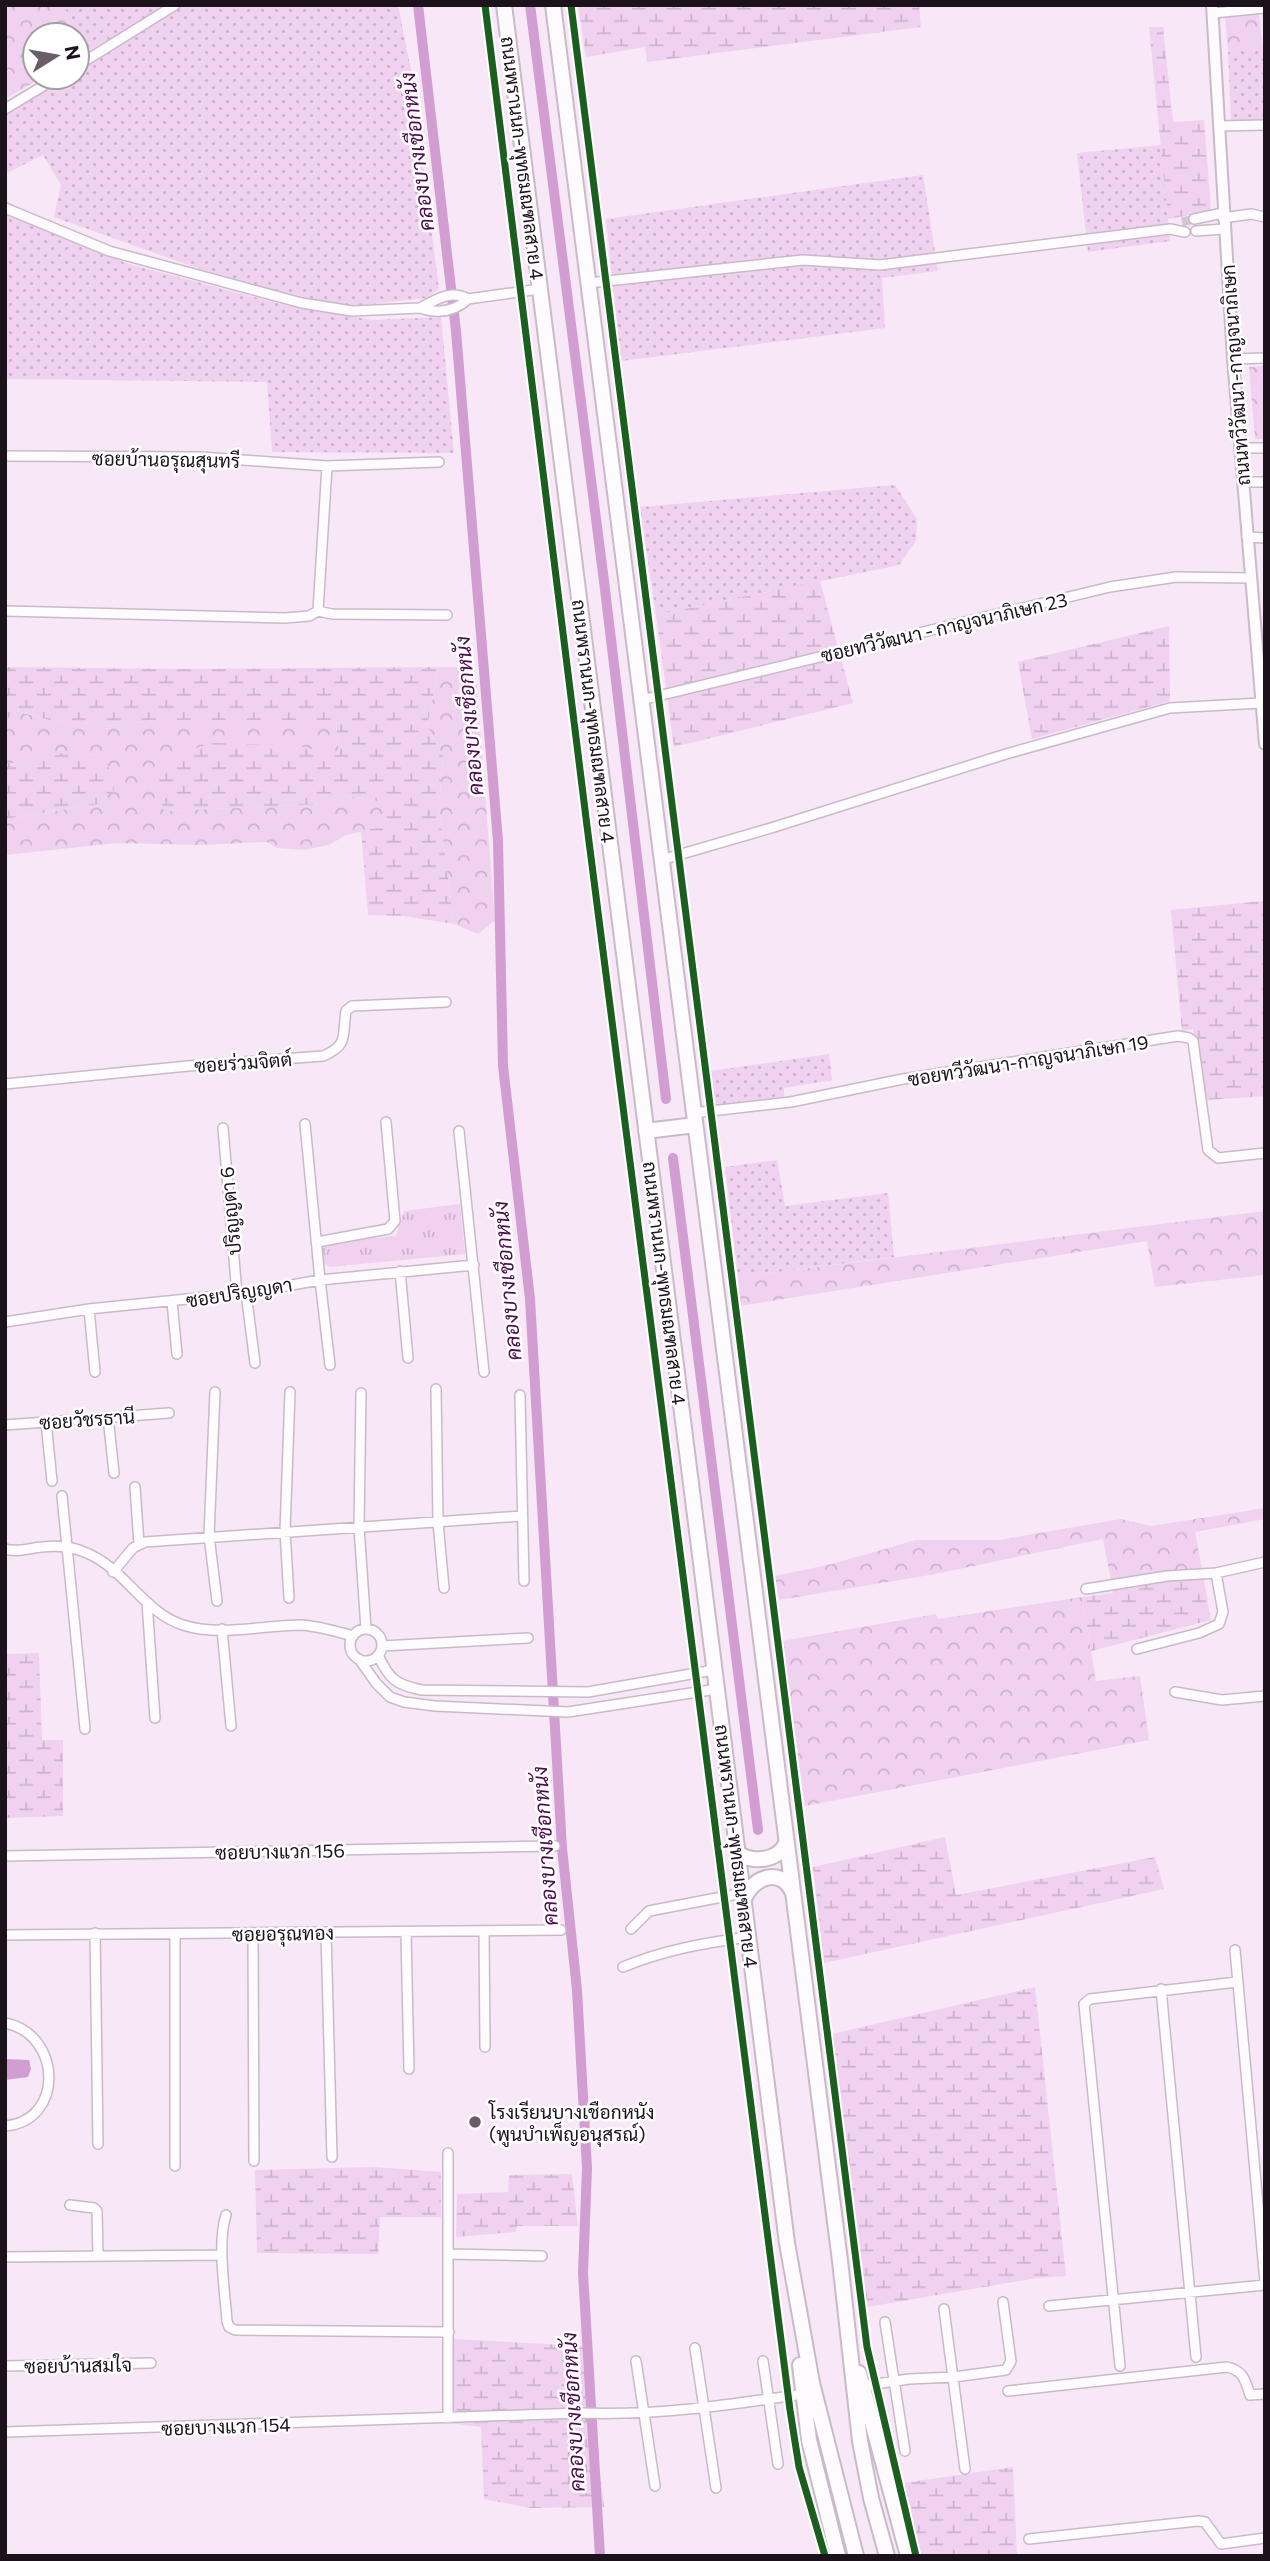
<svg xmlns="http://www.w3.org/2000/svg" width="1270" height="2561" viewBox="0 0 1270 2561" font-family="Commissioner,Sarabun,sans-serif">
<style>
.grass{fill:url(#grass-dots)}
.forest{fill:url(#forest-crowns)}
.wetland{fill:url(#wetland-marsh)}
.park{fill:url(#park-tufts)}
.water{fill:#d29ed1}
.lines{fill:none;stroke-linecap:round;stroke-linejoin:round}
.canal{stroke:#d29ed1;stroke-width:10}
.minor-tunnel{stroke:#d7c7d6;stroke-width:9;stroke-dasharray:9 4.5;stroke-linecap:butt}
.minor-casing{stroke:#c8bbc7;stroke-width:12}
.tertiary-casing{stroke:#c8bbc7;stroke-width:14}
.primary-casing{stroke:#c8bbc7;stroke-width:18}
.minor{stroke:#fefbfe;stroke-width:9}
.tertiary{stroke:#fefbfe;stroke-width:10}
.primary{stroke:#fefbfe;stroke-width:14}
.cycleway-casing{stroke:#fff;stroke-width:11}
.cycleway{stroke:#1b5e20;stroke-width:7}
.poi-dot{fill:#695d69;stroke:#fff;stroke-width:2.5}
.labels{text-anchor:middle;dominant-baseline:central;stroke-width:5;stroke-linejoin:round;paint-order:stroke}
.street-label{font-size:19px;fill:#1c121c;stroke:#fff}
.poi-label{font-size:19px;fill:#1c121c;stroke:#fff;text-anchor:start}
.water-label{font-size:21px;font-style:italic;fill:#4b0d4e;stroke:#fff}
</style>
<defs>
<pattern id="grass-dots" width="8" height="8" patternUnits="userSpaceOnUse" patternTransform="scale(1.75)"><rect width="8" height="8" fill="#f1d1f0"/><path d="M2 2h.1M6 6h.1" fill="none" stroke="#ceb2cd" stroke-width="1.8" stroke-linecap="round"/></pattern>
<pattern id="forest-crowns" width="20" height="18" patternUnits="userSpaceOnUse" patternTransform="scale(1.75)"><rect width="20" height="18" fill="#f1d1f0"/><path d="M2 6a3 3 0 1 1 6 0M12 15a3 3 0 1 1 6 0" fill="none" stroke="#ceb2cd"/></pattern>
<pattern id="wetland-marsh" width="20" height="14" patternUnits="userSpaceOnUse" patternTransform="scale(1.75)"><rect width="20" height="14" fill="#f1d1f0"/><path d="M1 5h8M5 5V1M11 12h8M15 12V8" fill="none" stroke="#ceb2cd"/></pattern>
<pattern id="park-tufts" width="24" height="20" patternUnits="userSpaceOnUse" patternTransform="scale(1.75)"><rect width="24" height="20" fill="#f1d1f0"/><path d="M3 7l-1-3M5 7V3M7 7l1-3M15 17l-1-3M17 17v-4M19 17l1-3" fill="none" stroke="#ceb2cd"/></pattern>
</defs>
<rect width="100%" height="100%" fill="#f8e7f7"/>
<path class="grass" d="M65,5H166L77,58V35H71Z
M183,5H398L412,75L439,289L426,298L352,306L312,299L211,273L54,217L61,185L43,155L5,174V116L68,77H77V71Z
M1265,48V120H1231L1228,52Z
M1161,145L1170,241L1088,252L1077,153Z
M923,175L938,271L882,278L885,328L621,361L606,219Z
M5,200L125,263L280,304L372,320L441,317L454,453L272,452L267,382L5,379Z
M895,485L917,519L916,541L899,565L656,615L640,507Z
M829,1054L832,1080L784,1088V1107L716,1116L711,1071Z
M777,1160L785,1206L888,1193L894,1257L738,1277L725,1167Z"/>
<path class="forest" d="M5,5H65L71,35H35V77H43L5,99Z
M1224,5H1258L1263,49L1228,52Z
M1265,366V439H1255L1249,367Z
M439,667H475L495,920L478,934L454,924L439,808L443,756L427,726Z
M16,711L53,721L121,726L150,720H336L339,755L296,746L164,811L323,804L346,796L385,802L388,826L346,835L329,845L305,850L277,848L267,842L199,845L117,843L5,855V819L99,804L65,752L31,764L5,763V721Z
M1265,1211V1275L1155,1287L1147,1241L740,1306L738,1277Z
M1265,1508V1519L1195,1532L1202,1569L1111,1581L1103,1539L930,1575L779,1600L775,1576L832,1564L916,1540H999L1121,1519L1151,1526Z
M1082,1597L1096,1681L1140,1676L1149,1740L805,1806L782,1641L936,1614L938,1619Z"/>
<path class="wetland" d="M578,5H919L921,27L647,62L645,47L586,57Z
M1149,27H1163L1173,122L1204,120L1211,211L1168,219Z
M820,581L853,703L674,747L656,615Z
M1169,626L1170,701L1032,739L1018,662Z
M5,667L182,669L439,667L427,726L443,756L439,808L454,924L404,916L368,915L361,831L388,826L384,802L346,796L323,804L164,811L156,784L176,753L214,743L296,746L339,755L336,720H150L121,726L53,721L16,711L5,721Z
M65,752L107,760L114,790L99,804L5,819V763L31,764Z
M1263,901L1265,1096L1207,1100L1193,1029L1182,1031L1171,910Z
M1202,1569L1211,1620L1091,1651L1082,1597L1113,1593L1111,1581Z
M39,1653L42,1740H63V1816L5,1818V1654Z
M945,1837L956,1895L1155,1857L1164,1889L824,1963L813,1867Z
M1035,1987L1066,2276L1037,2278L867,2307L832,2034Z
M375,2167L441,2172V2217H380L378,2254L257,2253L255,2170Z
M572,2174L578,2226H517L516,2232L456,2237L457,2194L508,2192L509,2175Z
M453,2339L585,2346L604,2507L531,2508L484,2499L481,2427L448,2423Z
M1013,2467L1017,2556H921L903,2483Z"/>
<path class="park" d="M460,1204L465,1254L330,1267L324,1263L323,1248L326,1243L396,1236L404,1211Z"/>
<path class="water" d="M5,2059L29,2060L31,2069L28,2077L5,2080Z"/>
<g class="lines">
<path class="canal" d="M418,5L456,331L498,841L503,1066L530,1299L562,1848L577,1990L587,2168L583,2273L600,2556
M530,5L604,581L666,1099
M673,1158L758,1830"/>
<path class="minor-tunnel" d="M1182,222L1194,219"/>
<defs>
<path id="minor" d="M1213,13L1265,8
M77,66L175,5
M5,109L58,77
M1219,126L1265,125
M5,208L109,251L302,303L352,311L420,308
M1223,218L1251,214L1265,217
M1194,219L1223,213
M1196,231L1224,229
M588,283L803,260L880,265L1170,229L1185,232
M468,299C451,289 435,300 420,308C438,314 454,312 468,299L540,289
M1233,359L1265,358
M1239,448H1265
M5,456L201,457L327,466L439,462
M1242,482H1265
M1247,537L1265,538
M5,611L285,618L309,616L318,611L327,466
M318,611L332,614L447,615
M641,700L1110,587L1176,577L1250,578
M661,860L771,828L1006,754L1170,708L1261,703
M5,1084L188,1066L323,1056C349,1045 342,1036 346,1011L352,1006L446,1002
M693,1113L791,1102L903,1079L1178,1036L1189,1038L1193,1041L1208,1150L1218,1158L1265,1153
M305,1124L320,1280L330,1365
M223,1128L237,1294
M459,1131L484,1372
M317,1242L388,1229L395,1221L386,1122
M400,1271L408,1358
M246,1293L255,1363
M172,1302L177,1354
M89,1309L95,1372
M5,1322L89,1309L246,1293L320,1280L474,1265
M436,1389L438,1522L444,1588
M215,1392L209,1536L217,1601
M361,1393L359,1527L366,1629
M520,1395L524,1581
M108,1417L114,1473
M46,1422L52,1481
M5,1425L169,1413
M135,1487L139,1544
M62,1496L85,1729
M5,1549C17,1553 30,1548 42,1547C58,1545 75,1547 89,1554C125,1570 145,1613 183,1625C219,1637 263,1625 301,1625C319,1626 335,1631 353,1636
M113,1572L133,1548L145,1542L522,1516
M1086,1589L1167,1576L1216,1573L1265,1562
M289,1598L285,1531L290,1392
M147,1602L155,1718
M222,1629L231,1726
M350 1645a16 16 0 1 1 32 0a16 16 0 1 1-32 0Z
M382,1646L528,1638
M1137,1649L1199,1633L1219,1624L1223,1612L1216,1573
M378,1655C389,1679 396,1685 422,1690L588,1692L714,1670
M359,1659L376,1683L390,1697L404,1702L435,1706L568,1712L717,1689
M1175,1692L1222,1700L1265,1696
M5,1856L555,1846
M631,1929L649,1911L743,1893
M326,1932L332,2157
M484,1932L485,2047
M95,1933L98,2144
M406,1933L409,2069
M175,1934V2166
M253,1934L254,2161
M5,1935L561,1930
M1235,1950L1265,2282
M623,1967C664,1950 704,1943 748,1937
M1161,1989L1196,2357
M5,2023C62,2034 65,2121 5,2126
M70,2205L94,2208L97,2211L98,2256
M226,2215C217,2242 225,2292 227,2321L229,2327L235,2330L449,2332
M449,2254L542,2256
M5,2257L221,2255
M1049,2306L1265,2285
M944,2309L965,2469
M885,2322L905,2451
M695,2348L716,2488
M636,2361L655,2486
M763,2361L778,2464
M5,2366L151,2363
M1120,2366L1084,2004L1090,1999L1237,1982
M862,2386L909,2379L954,2377L1006,2370L1011,2361L1003,2302
M1008,2391L1227,2367C1244,2371 1245,2380 1250,2395L1265,2394
M448,2418V2153
M5,2432L580,2413C656,2416 729,2405 803,2394
M1029,2539L1198,2521L1205,2522L1221,2544L1265,2538"/>
<path id="tertiary" d="M1212,5L1233,359L1265,744"/>
<path id="primary" d="M504,5L787,2243L812,2383L856,2556
M553,5L840,2261L860,2441L871,2498L887,2556
M646,1131L695,1125
M737,1852C751,1864 779,1861 786,1843
M744,1899C752,1878 780,1866 792,1891
M800,2365L809,2440L838,2556
M859,2373L908,2556"/>
</defs>
<use href="#minor" class="minor-casing"/>
<use href="#tertiary" class="tertiary-casing"/>
<use href="#primary" class="primary-casing"/>
<use href="#minor" class="minor"/>
<use href="#tertiary" class="tertiary"/>
<use href="#primary" class="primary"/>
<defs>
<path id="cycleway" d="M485,5L587,826L790,2410L799,2467L825,2556
M571,5L867,2347L916,2556"/>
</defs>
<use href="#cycleway" class="cycleway-casing"/>
<use href="#cycleway" class="cycleway"/>
</g>
<circle class="poi-dot" cx="475" cy="2122" r="7"/>
<g class="labels">
<g class="street-label">
<text transform="translate(523 158) rotate(83)">ถนนพรานนก-พุทธมณฑลสาย 4</text>
<text transform="translate(1235 375) rotate(-94)">ถนนทวีวัฒนา-กาญจนาภิเษก</text>
<text transform="translate(166 459) rotate(1)">ซอยบ้านอรุณสุนทรี</text>
<text transform="translate(944 627) rotate(-13)">ซอยทวีวัฒนา - กาญจนาภิเษก 23</text>
<text transform="translate(594 721) rotate(83)">ถนนพรานนก-พุทธมณฑลสาย 4</text>
<text transform="translate(1028 1060) rotate(-9)">ซอยทวีวัฒนา-กาญจนาภิเษก 19</text>
<text transform="translate(243 1062) rotate(-4)">ซอยร่วมจิตต์</text>
<text transform="translate(230 1211) rotate(-95)">ปริญญดา 6</text>
<text transform="translate(665 1283) rotate(83)">ถนนพรานนก-พุทธมณฑลสาย 4</text>
<text transform="translate(239 1292) rotate(-9)">ซอยปริญญดา</text>
<text transform="translate(87 1419) rotate(-4)">ซอยวัชรธานี</text>
<text transform="translate(737 1846) rotate(83)">ถนนพรานนก-พุทธมณฑลสาย 4</text>
<text transform="translate(280 1851) rotate(-1)">ซอยบางแวก 156</text>
<text transform="translate(283 1933) rotate(-1)">ซอยอรุณทอง</text>
<text transform="translate(78 2365) rotate(-1)">ซอยบ้านสมใจ</text>
<text transform="translate(226 2426) rotate(-2)">ซอยบางแวก 154</text>
</g>
<g class="poi-label">
<text x="489" y="2111">โรงเรียนบางเชือกหนัง<tspan x="489" dy="22">(พูนบำเพ็ญอนุสรณ์)</tspan></text>
</g>
<g class="water-label">
<text transform="translate(416 152) rotate(-97)">คลองบางเชือกหนัง</text>
<text transform="translate(468 716) rotate(-95)">คลองบางเชือกหนัง</text>
<text transform="translate(506 1281) rotate(-95)">คลองบางเชือกหนัง</text>
<text transform="translate(544 1846) rotate(-94)">คลองบางเชือกหนัง</text>
<text transform="translate(572 2412) rotate(-93)">คลองบางเชือกหนัง</text>
</g>
</g>
<rect width="1270" height="2561" fill="none" stroke="#1c121c" stroke-width="14"/>
<g transform="translate(56 56) rotate(79)"><circle r="33" fill="#ffffff" stroke="#a4a0a4" stroke-width="2"/>
<path d="M0-5L12 26L0 18L-12 26Z" fill="#695d69"/>
<text y="-10" font-size="19" font-weight="bold" text-anchor="middle" fill="#1c121c">N</text>
</g>
</svg>
